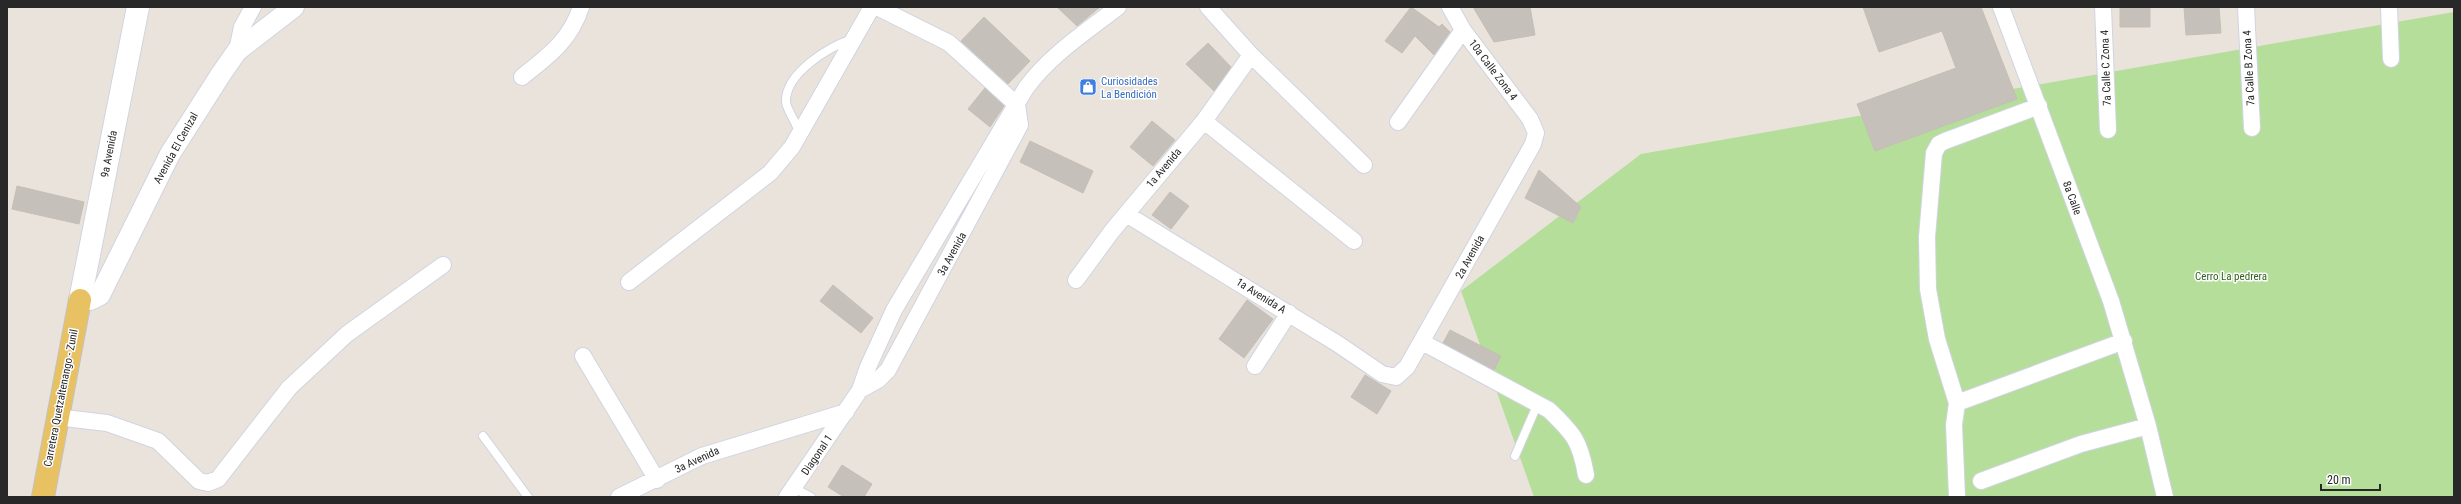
<svg xmlns="http://www.w3.org/2000/svg" width="2461" height="504" viewBox="0 0 2461 504" font-family="'Roboto Condensed',sans-serif">
<style>
.green{fill:#b4de9a}
.building{fill:#c5c0ba;stroke:#c5beb5}
.lines{fill:none;stroke-linecap:round;stroke-linejoin:round}
.service-casing{stroke:#d0d4e1;stroke-width:10}
.minor-casing{stroke:#d0d4e1;stroke-width:18}
.tertiary-casing{stroke:#d0d4e1;stroke-width:22}
.secondary-casing{stroke:#d0d4e1;stroke-width:24}
.primary-casing{stroke:#c3c3c3;stroke-width:24}
.service{stroke:#fff;stroke-width:8}
.minor{stroke:#fff;stroke-width:16}
.tertiary{stroke:#fff;stroke-width:20}
.secondary{stroke:#fff;stroke-width:22}
.primary{stroke:#e8c262;stroke-width:22}
.labels{text-anchor:middle;dominant-baseline:central;stroke-width:3;stroke-linejoin:round;paint-order:stroke}
.street-label{font-size:11px;fill:#282828;stroke:#fff}
.shop-label{font-size:11px;fill:#366cbe;stroke:#fff;text-anchor:start}
.park-label{font-size:11px;fill:#2f601d;stroke:#fff}
</style>
<rect width="100%" height="100%" fill="#eae3db"/>
<path class="green" d="M2454,12V497H1534L1461,291L1641,154Z"/>
<path class="building" d="M1057,7H1100L1077,26Z
M1411,7L1439,27L1442,24L1450,32L1434,55L1415,36L1402,53L1385,41Z
M1473,7H1530L1535,35L1494,42Z
M1863,7H1981L2017,99L1875,151L1857,104L1956,68L1942,31L1879,52Z
M2120,7H2150V27H2120Z
M2184,7H2219L2221,33L2186,35Z
M984,17L1030,61L1008,84L961,41Z
M1208,43L1231,67L1214,91L1186,64Z
M985,88L1004,106L990,127L968,109Z
M1152,121L1175,140L1153,166L1130,147Z
M1030,141L1093,171L1083,193L1020,162Z
M1539,170L1581,207L1573,223L1525,198Z
M17,186L84,202L79,224L12,209Z
M1170,192L1189,206L1171,229L1152,215Z
M833,285L873,318L861,333L820,301Z
M1247,300L1273,319L1244,358L1219,339Z
M1450,330L1501,356L1494,370L1443,343Z
M1365,375L1391,391L1377,414L1351,397Z
M842,465L872,484L864,497H844L828,487Z"/>
<g class="lines">
<defs>
<path id="service" d="M799,132C796,122 786,108 786,102C785,73 829,47 852,39
M483,436L528,497
M1515,456L1538,403
M794,488L811,497"/>
<path id="minor" d="M1208,7L1251,55L1364,165
M2001,7L2111,301L2148,426L2165,497
M2103,7L2108,130
M2246,7L2252,128
M2389,7L2391,59
M237,51L242,27L253,7
M522,77C548,56 570,41 581,7
M1204,121L1354,241
M1398,122L1463,30
M1126,214L1338,344L1382,374L1396,377L1407,367L1533,144L1536,133L1530,119L1463,30L1450,7
M1076,280L1112,231L1204,121L1251,55
M629,282L770,173L792,147L872,7
M1422,342L1549,410C1574,434 1580,441 1586,475
M583,356L657,480
M1255,366L1289,313
M860,390L878,380L888,370L1020,125L1017,105L949,43L877,7
M1957,403L2124,341
M56,417L107,423L158,441L199,481L208,483L218,479L289,388L347,334L443,265
M1981,481L2081,444L2148,426
M619,497L702,456L846,412
M787,497L860,390L868,367L894,310L1026,88C1050,55 1086,32 1118,7
M1957,497L1954,425L1957,403L1937,339L1928,289L1927,237L1934,153L1939,144L1945,141L2039,106"/>
<path id="tertiary" d="M80,300H90L100,295L170,154L221,74L237,51L294,7"/>
<path id="secondary" d="M80,300L138,7"/>
<path id="primary" d="M43,497L80,300"/>
</defs>
<use href="#service" class="service-casing"/>
<use href="#minor" class="minor-casing"/>
<use href="#tertiary" class="tertiary-casing"/>
<use href="#secondary" class="secondary-casing"/>
<use href="#primary" class="primary-casing"/>
<use href="#service" class="service"/>
<use href="#minor" class="minor"/>
<use href="#tertiary" class="tertiary"/>
<use href="#secondary" class="secondary"/>
<use href="#primary" class="primary"/>
</g>
<defs>
<symbol id="shop-square" viewBox="-11 -11 22 22"><rect x="-9" y="-9" width="18" height="18" rx="4" fill="#3f7fe0" stroke="#fff"/><path d="M-5-2.5h2.3a2.7 3.5 0 0 1 5.4 0H5L5.5 6h-11ZM-1.5-2.5h3a1.5 2.3 0 0 0-3 0Z" fill="#fff"/></symbol>
</defs>
<g fill-rule="evenodd">
<use href="#shop-square" x="1078" y="77" width="20" height="20"/>
</g>
<g class="labels">
<g class="street-label">
<text transform="translate(2106 68) rotate(-92)">7a Calle C Zona 4</text>
<text transform="translate(2249 68) rotate(-93)">7a Calle B Zona 4</text>
<text transform="translate(1493 70) rotate(53)">10a Calle Zona 4</text>
<text transform="translate(176 148) rotate(-61)">Avenida El Cenizal</text>
<text transform="translate(109 154) rotate(-79)">9a Avenida</text>
<text transform="translate(1164 168) rotate(-50)">1a Avenida</text>
<text transform="translate(2072 198) rotate(70)">8a Calle</text>
<text transform="translate(952 254) rotate(-61)">3a Avenida</text>
<text transform="translate(1470 257) rotate(-61)">2a Avenida</text>
<text transform="translate(1261 296) rotate(32)">1a Avenida A</text>
<text transform="translate(61 398) rotate(-79)">Carretera Quetzaltenango - Zunil</text>
<text transform="translate(817 455) rotate(-56)">Diagonal 1</text>
<text transform="translate(697 460) rotate(-25)">3a Avenida</text>
</g>
<g class="shop-label">
<text x="1101" y="81">Curiosidades<tspan x="1101" dy="13">La Bendición</tspan></text>
</g>
<g class="park-label">
<text x="2231" y="276">Cerro La pedrera</text>
</g>
</g>
<rect width="2461" height="504" fill="none" stroke="#282828" stroke-width="16"/>
<path d="M2321 484v6h59v-6" fill="none" stroke="#282828" stroke-width="2"/>
<text x="2327" y="484" font-size="12" fill="#282828" stroke="#ffffff" stroke-width="3" paint-order="stroke">20 m</text>
</svg>
